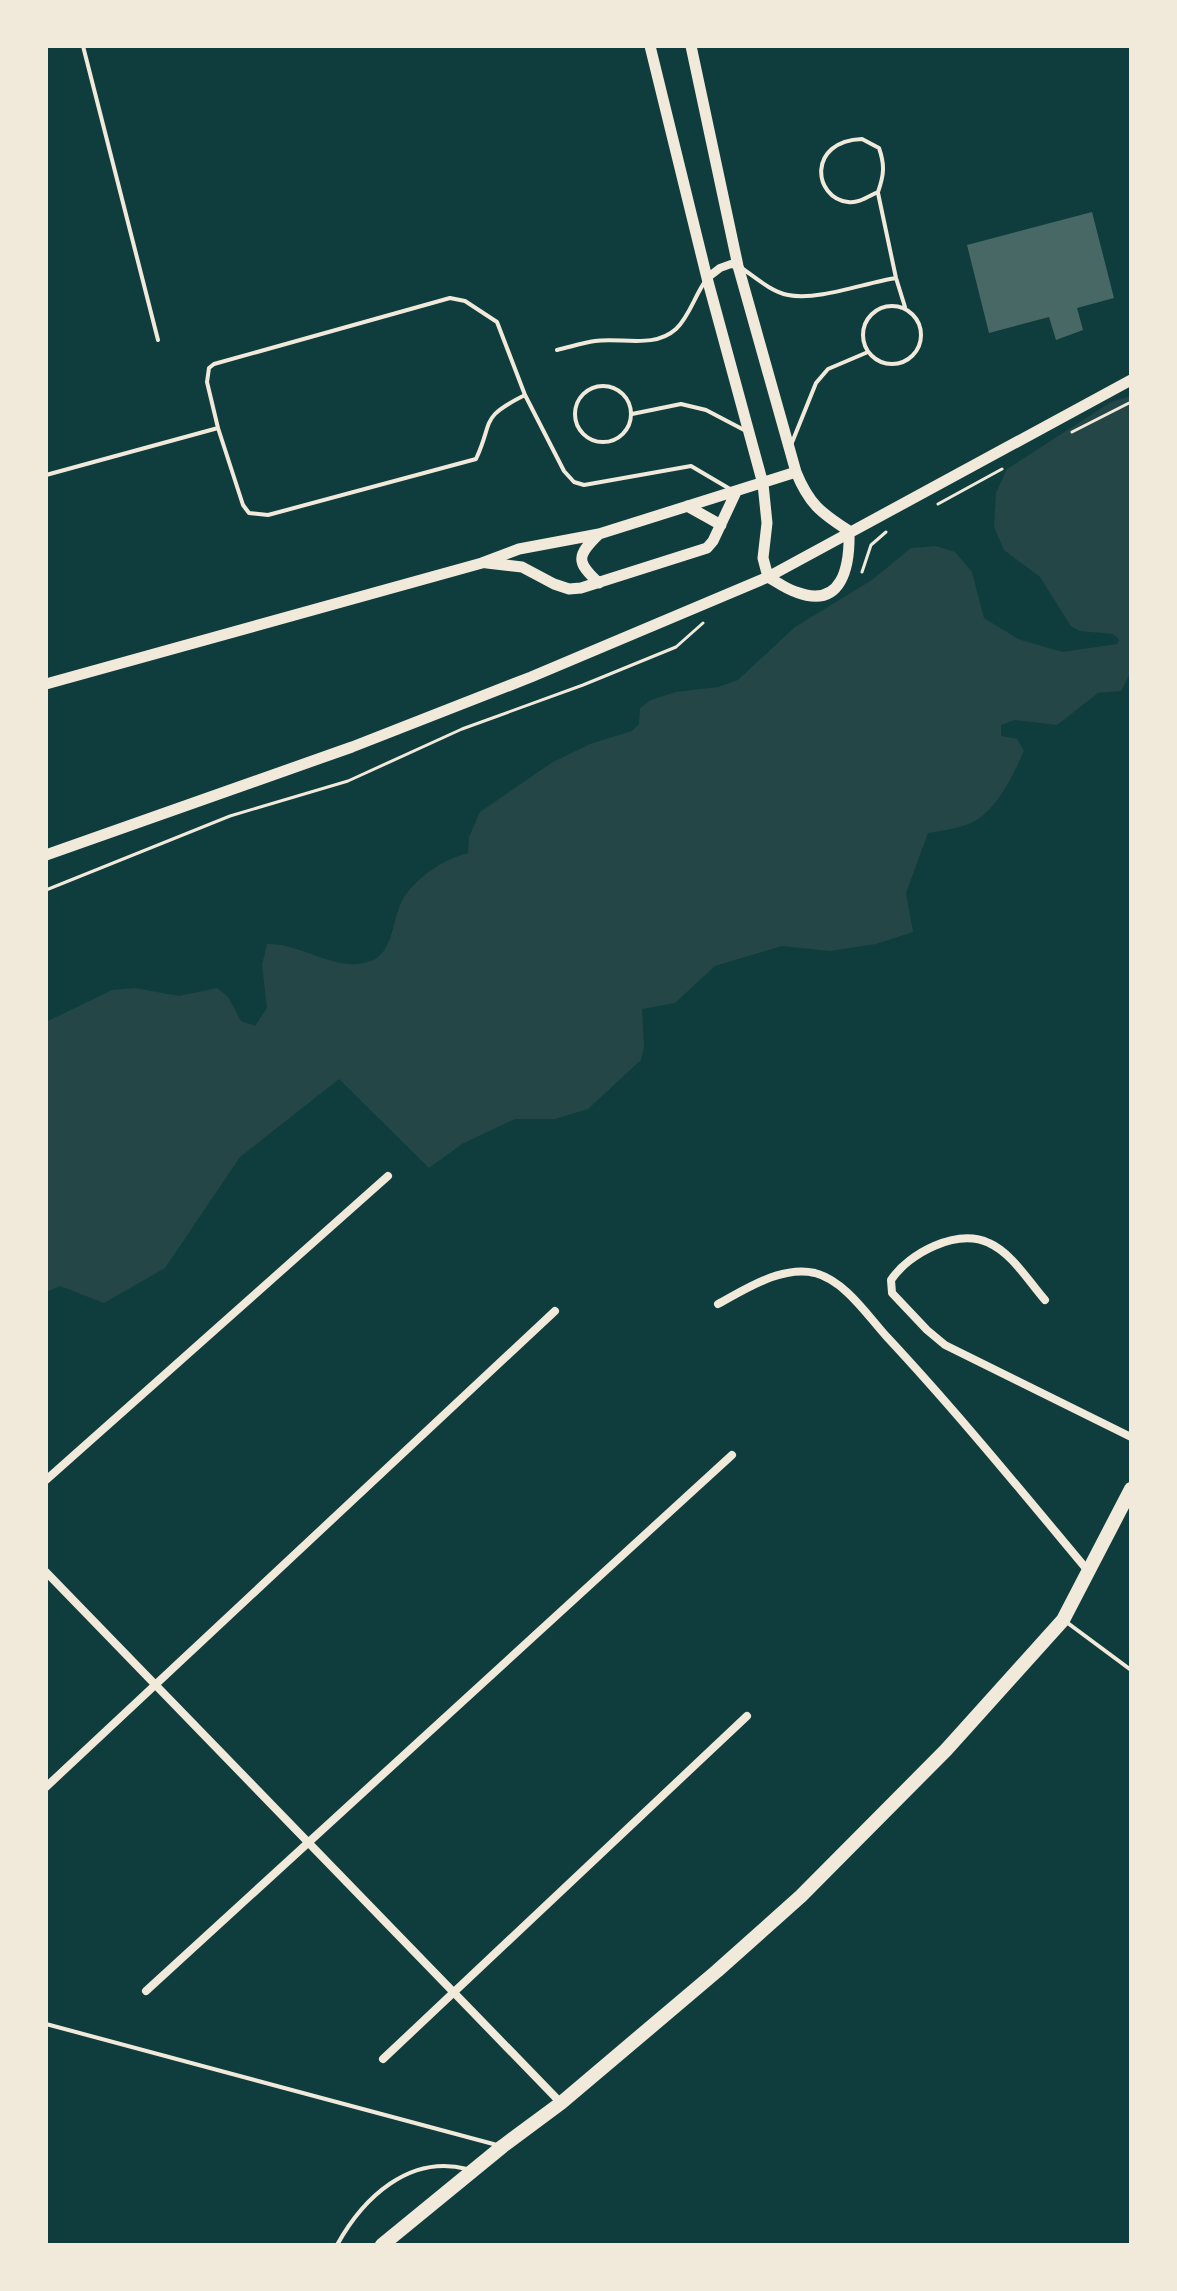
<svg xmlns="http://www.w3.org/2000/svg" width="1177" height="2291" viewBox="0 0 1177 2291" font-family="'Alegreya Sans',sans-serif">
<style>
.green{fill:#244646}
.building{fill:#486865}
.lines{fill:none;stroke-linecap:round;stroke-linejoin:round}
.path{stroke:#f1e9da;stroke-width:3}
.service{stroke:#f1e9da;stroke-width:4}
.minor{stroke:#f1e9da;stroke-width:8}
.tertiary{stroke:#f1e9da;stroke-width:11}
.primary{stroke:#f1e9da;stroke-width:14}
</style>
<rect width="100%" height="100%" fill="#0f3d3e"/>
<path class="green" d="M1131,396V672L1121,691L1098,693L1057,725L1015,720L1001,725V736L1017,739L1024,751C1012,777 995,815 966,825C954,829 940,831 928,833L906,893L913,932L876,944L830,951L782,946L715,966L675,1003L642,1009L644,1047L641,1060L588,1109L555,1119H515L462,1144L429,1168L339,1079L240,1157L165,1268L104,1303L60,1286L46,1292V1022L112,990L135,988L179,996L217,988L228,997L241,1021L255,1026L267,1008L262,965L267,944C300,943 332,970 364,963C398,957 389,915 407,893C422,874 445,859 468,853L469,837L480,812L553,762L590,744L632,731L639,724L640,708L651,700L676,692L718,687L738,680L795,627L872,580L911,548L936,546L955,552L972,572L984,618L1018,639L1062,652L1117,644L1119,639L1113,634L1080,631L1071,626L1040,577L1004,550L994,527L996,493L1007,469L1111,402Z"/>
<path class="building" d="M1092,212L1114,298L1077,308L1083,330L1056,340L1049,317L989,333L967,245Z"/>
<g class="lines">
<path class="path" d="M1072,432L1131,402
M938,504L1002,469
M862,572L871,545L886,532
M46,890L230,816L348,781L462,729L583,685L676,647L703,623"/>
<path class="service" d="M83,46L158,340
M862,139L879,148C885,165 884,175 878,192C869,196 858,204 848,202C813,198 807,141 862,139Z
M878,193L896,278L905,307
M743,269C756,278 772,292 788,295C818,301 864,283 896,278
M863 335a29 29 0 1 1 58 0a29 29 0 1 1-58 0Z
M557,350C570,347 582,343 595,341C621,337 654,349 676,329C689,317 695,295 706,280
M575 414a28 28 0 1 1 56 0a28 28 0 1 1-56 0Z
M632,414L681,404L706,410L746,431
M218,428L243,505L249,513L268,515L476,459C494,420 479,418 525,395
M791,445L816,383L828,369L868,352
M46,475L218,428L207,382L209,368L214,364L450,298L465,301L497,322L525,395L564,471L574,482L584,485L691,466L730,489
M1065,1621L1131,1670
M46,2024L497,2145
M337,2245C363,2198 409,2154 467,2169"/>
<path class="minor" d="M707,278L720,268L731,264L738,266
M1045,1300C1029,1282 1012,1253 989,1243C957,1228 909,1253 891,1280L892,1293L927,1330L945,1345L1131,1437
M718,1304C746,1289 782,1265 815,1273C845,1281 867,1315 887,1337C957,1412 1023,1493 1089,1572
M46,1480L388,1176
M46,1572L561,2103
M46,1787L555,1311
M146,1991L732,1455
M383,2059L747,1716"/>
<path class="tertiary" d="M650,46L707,278L763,484L767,523L763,558L768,577C777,582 786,589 796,592C843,610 850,565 849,531
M691,46L738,266L796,472C809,504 821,513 849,531
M687,506L721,525
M487,563L522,567L554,584L569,589L581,588L707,548L713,541L736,492
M599,583C576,562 576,556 599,534
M46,684L482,563L519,549L599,534L796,472
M46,855L352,747L531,677L768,577L1131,380"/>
<path class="primary" d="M382,2245L503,2146L561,2103L717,1971L801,1896L946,1750L1063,1620L1131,1489"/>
</g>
<rect width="1177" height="2291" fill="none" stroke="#f1e9da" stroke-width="96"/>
</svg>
